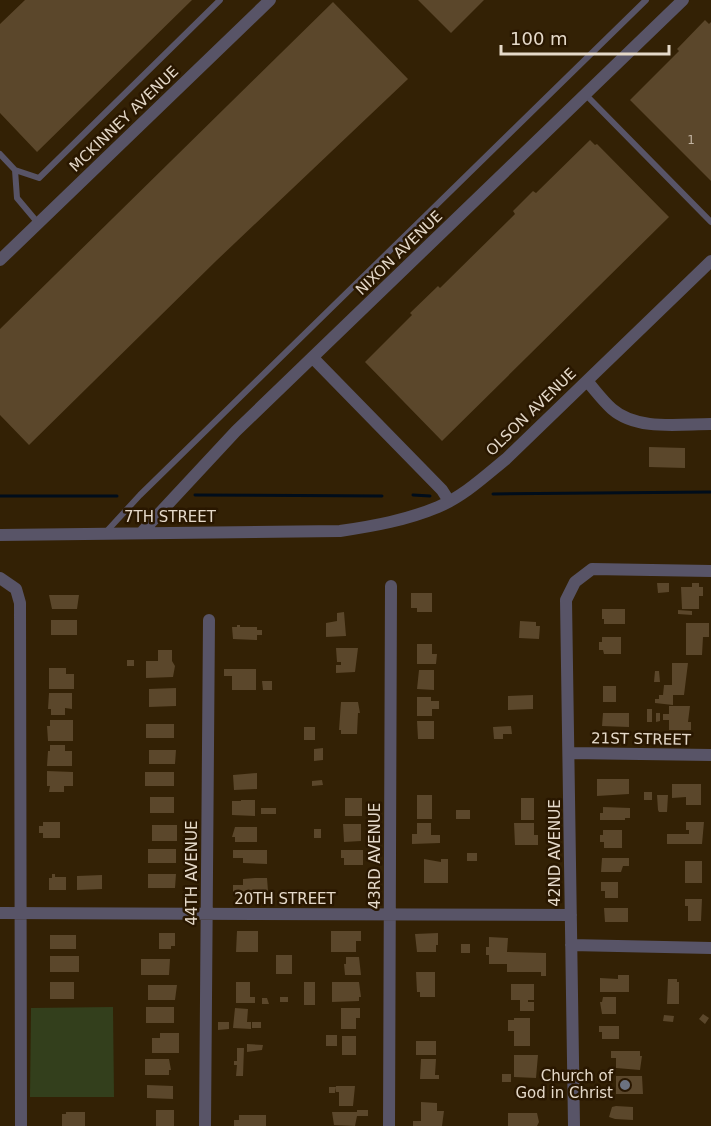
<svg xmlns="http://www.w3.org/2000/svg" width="711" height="1126" viewBox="0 0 711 1126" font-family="'DejaVu Sans',sans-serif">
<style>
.green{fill:#333f1c}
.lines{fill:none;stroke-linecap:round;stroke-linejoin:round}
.stream{stroke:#000d1b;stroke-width:3}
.building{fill:#5b472b}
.service{stroke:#585467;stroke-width:6}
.minor{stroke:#585467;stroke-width:12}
.worship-dot{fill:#6b7280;stroke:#291700;stroke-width:2}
.labels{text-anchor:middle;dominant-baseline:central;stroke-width:5;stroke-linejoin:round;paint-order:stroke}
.number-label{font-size:12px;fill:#c2b4a2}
.street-label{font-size:15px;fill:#e5d9c9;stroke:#291700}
.poi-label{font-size:15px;fill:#e5d9c9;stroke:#291700;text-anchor:end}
</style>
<rect width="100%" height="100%" fill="#332105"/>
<path class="green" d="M113,1007L114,1097H30L31,1008Z"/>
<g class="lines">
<path class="stream" d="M493,494L711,492
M195,495L382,496
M413,495L430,496
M0,496H117"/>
</g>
<path class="building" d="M25,0H192L37,152L0,113V24Z
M418,0H484L451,33Z
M333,2L408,79L216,261L29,445L0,415V329Z
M705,20L709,24L711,22V181L630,100L679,51L677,49Z
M590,140L595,145L597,144L669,217L442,441L365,362L412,315L410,313L438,286L440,288L515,214L513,211L533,191L536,193Z
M649,447L685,448V468L649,467Z
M657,583H669V592L658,593Z
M692,583H699V587H703V596H699V609H682L681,587H692Z
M411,593H432V612H417V608H411Z
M49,595H79L77,609H52Z
M602,609H625V624H604V619H602Z
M678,610L692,611V615L678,614Z
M344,612L346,636L326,637V623L337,621V613Z
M51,620H77V635H51Z
M520,621L536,622V626H540L539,639L519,638Z
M686,623H709V637H703L702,655H686Z
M237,625H240V627H257V630H262V635H257V640L233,639L232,627H237Z
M602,637H621V654H604L603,650H599V642H602Z
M417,644H432V654H437L436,664H417Z
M336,648H358L355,672L336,673V665H341V662H337Z
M158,650H172V661L175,666L173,677L146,678V661H158Z
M127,660H134V666H127Z
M672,663H688L684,695H673V705L655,703V699H659V695H663L664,685H672Z
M49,668H66V674H74V689H49Z
M224,669H256V690H232V676H224Z
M419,670H434V690L417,689Z
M655,671H659L660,682H654Z
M262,681H272V690H263Z
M603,686H616V702H603Z
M176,688V706L149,707V689Z
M49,693H72V709L65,708V715H51V709H48Z
M533,695V709L508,710V696Z
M417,697H431V701H439V709H432V716H417Z
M341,702H358L360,713H358L357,734H341V730H339Z
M669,706H690L688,722H691V730H669V720H663V714H669Z
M647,709H652V722H647Z
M603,713H629V727L602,726Z
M656,713H660V721L656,722Z
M50,720H73V741H48L47,726H50Z
M417,721H434V739H418Z
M146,724H174V738H146Z
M511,726L512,734H503V739H494L493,727Z
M304,727H315V740H304Z
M50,745H65V751H72V766H47L48,751H50Z
M323,748V760L314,761V749Z
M149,750H176L175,764H149Z
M47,771L73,772V786H64V792H49L50,786H47Z
M145,772H174V786H145Z
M257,773V789L234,790L233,775Z
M597,779H629V794L597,796Z
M322,780L323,785L312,786V781Z
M672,784H701V805H686V797L672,798Z
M644,792H652V800H644Z
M417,795H432V819H417Z
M657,795H668L667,812H659L658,810Z
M150,797H174V813H150Z
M345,798H362V816H345Z
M521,798H534V820H521Z
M241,800H255V816L232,815V801H241Z
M603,807L630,808V818H625V820H600V813H603Z
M261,808H276V814H261Z
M456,810H470V819H456Z
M43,822H60V838H43V833H39V826H43Z
M686,822H704L702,844H667V834H689V830H686Z
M417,823H431V835H440V843L412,844V834H417Z
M514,823H534V835H538V845H515Z
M343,824H361V841L344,842Z
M152,825H177V841H152Z
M235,827H257V842H235V837H232Z
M314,829H321V838H314Z
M603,830H622V848H604V842H600V835H603Z
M148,849H176V863H148Z
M233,850H267V864L243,863V858H233Z
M341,850H363V865H344V858H341Z
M467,853H477V861H467Z
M602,858H629V866H623L621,872H601Z
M424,859L441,862V859H448V883H424Z
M685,861H702V883H685Z
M52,874H55V877H66V890H49V878H52Z
M148,874H176L175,888H148Z
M102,875V889L77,890V876Z
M255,878H267L268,891L233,892V885H243V879Z
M601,882H618V898H605V891H601Z
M685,899H702L701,921H688V906H685Z
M604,908H628V922H605Z
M237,931H258V952H236Z
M331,931H361V941H356V952H331Z
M159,933H175V946H171V949H159Z
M438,933V945H436V952H417L415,934Z
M50,935H76V949H50Z
M489,937L508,938L507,952L546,953V976H541V972H507V964H489V955H486V947H489Z
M461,944H470V953H461Z
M276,955H292V974H276Z
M50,956H79V972H50Z
M346,957H359L361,975H345L344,964H346Z
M141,959H170L169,975H141Z
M416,972H435V997H420V992H417Z
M618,975H629V992H600V978L618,979Z
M668,979H677V982H679V1004H667Z
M50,982H74V999H50Z
M236,982H250V997H255V1003H236Z
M304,982H315V1005H304Z
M332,982H359L361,997H359V1001L332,1002Z
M511,984H534V1000H528V1002H534V1011H520V1000H511Z
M148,985H177L175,1000H148Z
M280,997H288V1002H280Z
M603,997H616V1014H602L600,1002H602Z
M262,998H267L269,1004H262Z
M146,1007H174V1023H146Z
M235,1008L248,1009L247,1022H251V1029L233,1028Z
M341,1008H360V1018H356V1029H341Z
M703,1014L709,1018L705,1024L699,1019Z
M664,1015L674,1016L673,1022L663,1021Z
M514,1018H530V1046H514V1031H508V1020H514Z
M218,1022H229V1029L218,1030Z
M252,1022H261V1028H252Z
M599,1026H619V1039H602V1032H599Z
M160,1033H179V1053H152V1038H160Z
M326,1035H337V1046H326Z
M342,1036H356V1055H342Z
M416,1041H436V1055H416Z
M247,1044L263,1045L262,1050L247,1052Z
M237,1048H244L243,1076H236L237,1065H234V1061H237Z
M611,1051H640V1056H642L640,1070L616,1068V1058H611Z
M514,1055H538L536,1078L514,1077Z
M145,1059H169L171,1070H169V1075H145Z
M421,1059H436L435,1075H439V1079H420Z
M502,1074H511V1082H502Z
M616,1076H642L643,1094H616Z
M147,1085L173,1086V1099L147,1098Z
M336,1086H355L353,1106H339V1092H336Z
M329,1087H336L335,1093H329Z
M594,1091L608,1092V1096L594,1095Z
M421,1102L437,1103V1111H444L442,1126H413V1121H421Z
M616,1106L633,1107V1120L615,1119L609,1117L612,1107Z
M156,1110H174V1126H156Z
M357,1110H368V1116H357L355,1126L334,1125L332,1112H357Z
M66,1112H85V1126H62V1114H66Z
M508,1113H537L539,1122L537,1126H508Z
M239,1115H266V1126H234V1120H239Z"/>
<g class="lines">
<path class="service" d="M586,95L711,222
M0,154L15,170L39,178L220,0
M15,170L17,198L38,223
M106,532L140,495L646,0"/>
<path class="minor" d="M0,260L270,0
M313,358L442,490L449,501
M587,381C595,390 602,400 612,409C637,431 680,424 711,424
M142,532L236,431L683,0
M0,535L340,531C374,526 407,520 438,507C464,496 485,476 506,459L711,261
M0,578L16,589L20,603L21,1126
M570,753L711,755
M0,913L571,915
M571,945L711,948
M205,1126L209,620
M389,1126L391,586
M574,1126L566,600L575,582L592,569L711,571"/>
</g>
<circle class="worship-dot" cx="625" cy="1085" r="6"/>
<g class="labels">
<g class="number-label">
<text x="691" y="140">1</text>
</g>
<g class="street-label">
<text transform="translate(124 119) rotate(-44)">MCKINNEY AVENUE</text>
<text transform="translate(399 253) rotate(-44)">NIXON AVENUE</text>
<text transform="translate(531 412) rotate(-44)">OLSON AVENUE</text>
<text x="170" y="517">7TH STREET</text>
<text transform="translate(641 739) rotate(1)">21ST STREET</text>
<text transform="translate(555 853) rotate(-90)">42ND AVENUE</text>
<text transform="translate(375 856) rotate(-90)">43RD AVENUE</text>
<text transform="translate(192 873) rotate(-90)">44TH AVENUE</text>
<text x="285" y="899">20TH STREET</text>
</g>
<g class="poi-label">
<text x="613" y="1076">Church of<tspan x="613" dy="17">God in Christ</tspan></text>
</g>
</g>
<path d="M501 45v9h168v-9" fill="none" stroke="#e5d9c9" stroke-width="3"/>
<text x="510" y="45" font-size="18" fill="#e5d9c9" stroke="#291700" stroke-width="4.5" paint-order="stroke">100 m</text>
</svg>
